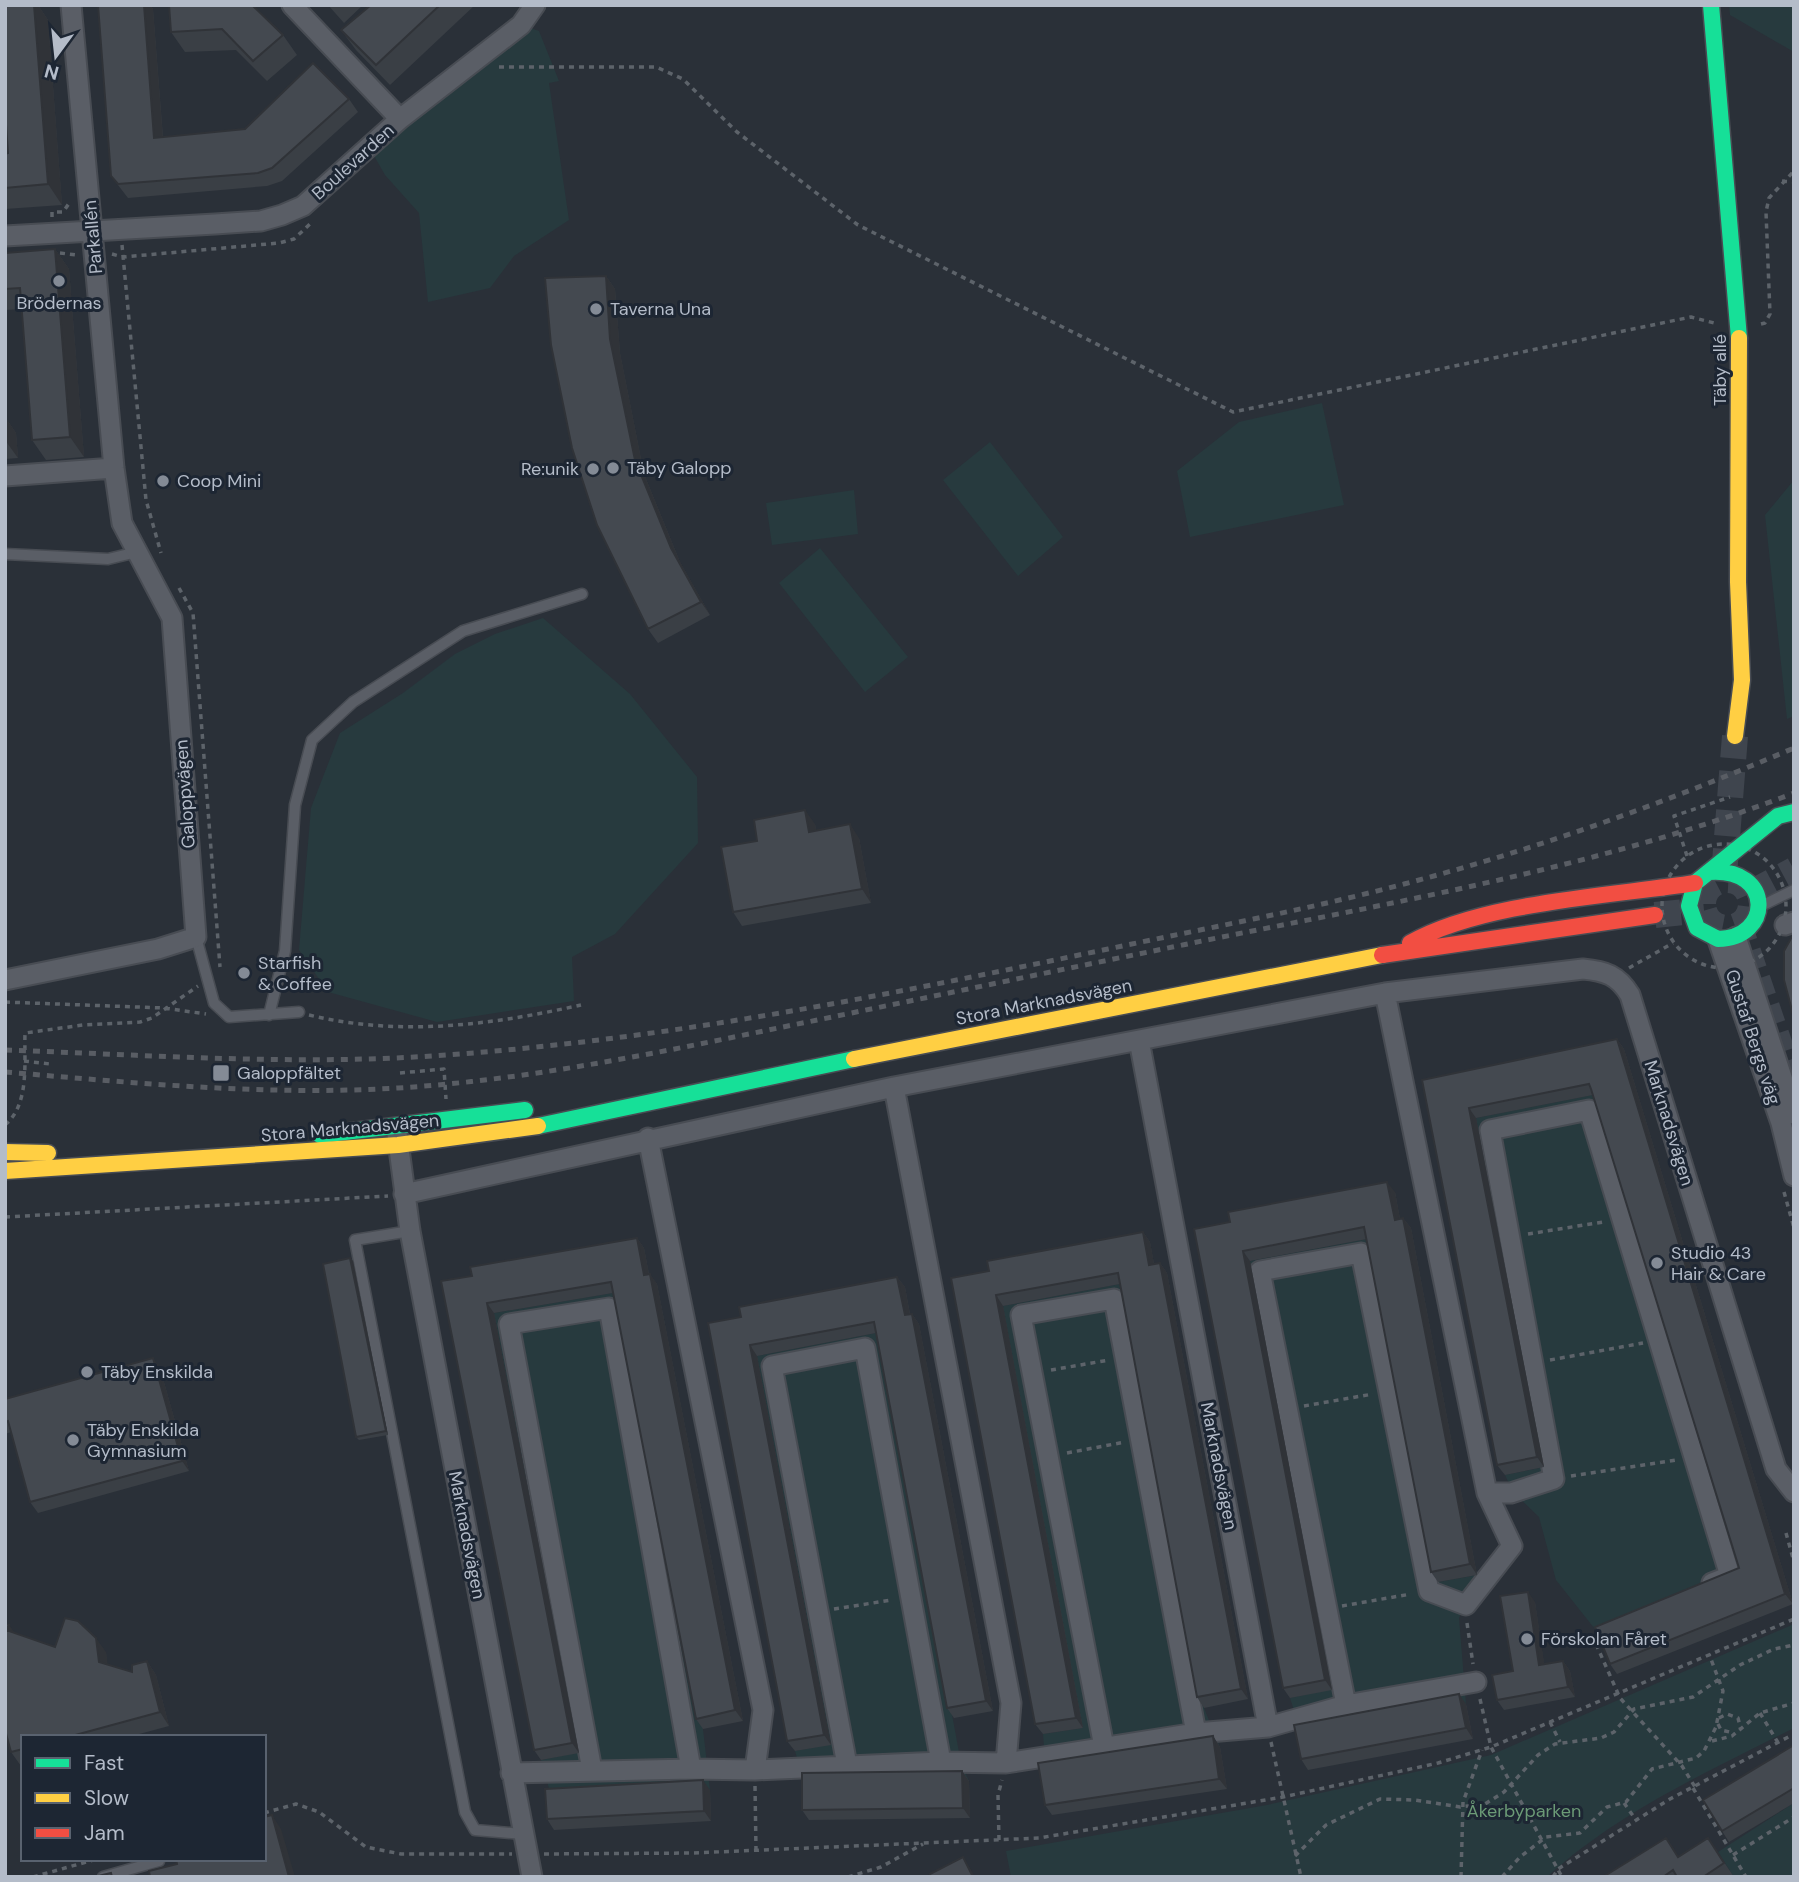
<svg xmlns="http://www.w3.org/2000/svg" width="1799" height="1882" viewBox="0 0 1799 1882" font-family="'DM Sans',sans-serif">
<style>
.green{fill:#273a3e}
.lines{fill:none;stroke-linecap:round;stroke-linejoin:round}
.street-tunnel{stroke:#3f454e;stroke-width:19;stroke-dasharray:19 10;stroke-linecap:butt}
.secondary-tunnel{stroke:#3f454e;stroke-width:26;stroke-dasharray:26 13;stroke-linecap:butt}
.lane-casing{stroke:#484c53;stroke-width:13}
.street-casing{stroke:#484c53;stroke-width:23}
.fast-casing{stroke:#484c53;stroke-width:19}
.slow-casing{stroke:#484c53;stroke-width:19}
.jam-casing{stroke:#484c53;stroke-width:19}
.path{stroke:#5d636a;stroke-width:3.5;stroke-dasharray:5 5;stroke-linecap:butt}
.lane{stroke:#5a5e66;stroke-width:10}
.street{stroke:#5a5e66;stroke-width:19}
.fast{stroke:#16e098;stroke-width:16}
.slow{stroke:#ffcf43;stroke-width:16}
.jam{stroke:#f24e42;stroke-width:16}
.rail{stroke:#595d64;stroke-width:5;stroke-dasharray:7 7;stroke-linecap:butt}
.wall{fill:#3a3f45}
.shaded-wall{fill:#303338}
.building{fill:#444950;stroke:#303338;stroke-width:2}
.poi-dot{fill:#848b96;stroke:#1d2633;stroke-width:2.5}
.labels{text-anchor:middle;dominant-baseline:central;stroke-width:6;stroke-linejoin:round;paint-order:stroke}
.street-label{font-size:18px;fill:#b4bcc9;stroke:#1d2633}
.poi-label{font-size:18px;fill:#b4bcc9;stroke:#1d2633;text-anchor:start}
.park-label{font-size:18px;fill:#6b9a76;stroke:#1d2633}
</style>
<rect width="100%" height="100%" fill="#2a3038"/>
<path class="green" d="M1729,5H1794V52L1730,15Z
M521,25L539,31L559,81L549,83L569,220L514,256L490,288L428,302L419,213L385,175L369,147Z
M1322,403L1344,505L1190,537L1177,471L1239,422Z
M990,442L1063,537L1018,576L943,480Z
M1794,480V716L1787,719L1765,515Z
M854,490L858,534L772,545L766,503Z
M820,548L908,657L865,692L779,583Z
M543,618L630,694L697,777L698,843L615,934L572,957L574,1001L437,1022L328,992L299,950L311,808L340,733L403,693L455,654L495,634Z
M1597,1094L1746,1578L1602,1638L1556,1580L1539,1517L1513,1492L1505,1475L1544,1467L1476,1118Z
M1372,1238L1438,1582L1477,1575L1459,1618L1466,1704L1302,1735L1290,1698L1332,1689L1250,1261Z
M1125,1283L1204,1708L1220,1747L1046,1773L1043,1734L1082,1728L1003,1306Z
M618,1292L703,1729L710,1790L552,1799L541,1760L579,1752L494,1313Z
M881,1332L961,1763L969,1781L800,1768L795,1751L831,1744L757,1356Z
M1794,1624V1728C1709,1771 1618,1812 1547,1877H1011L1006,1851L1267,1805L1491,1755Z
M1794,1803V1877H1734L1718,1852Z"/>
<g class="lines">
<path class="street-tunnel" d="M1742,923L1794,1076"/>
<path class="secondary-tunnel" d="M1724,875L1735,736
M1703 904a24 24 0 1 1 48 0a24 24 0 1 1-48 0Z
M1749,894L1794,870
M1655,915L1704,910"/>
<defs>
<path id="lane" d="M5,554L108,559L137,552
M1759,907L1794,890
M196,937L214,1003L229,1017L299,1012
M269,1015L285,951L295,805L312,740L353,702L463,631L582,594
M410,1231L355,1240L465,1812L475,1830L523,1834
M103,1877L159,1861"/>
<path id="street" d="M292,5L400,119
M5,236L215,224L261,221L282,215L303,206L400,119L521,25L535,5
M5,476L114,468
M1785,925L1794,922
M1736,937L1794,1114
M1718,940L1781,1123L1794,1176
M5,980L158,949L196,937L172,618L122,523L114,468L71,5
M1139,1040L1268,1727
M894,1087L1011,1703L1006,1763
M397,1134L410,1231L532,1877
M648,1138L763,1710L755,1770
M404,1194L894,1087L1385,993L1583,969C1605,971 1618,975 1630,995L1776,1469L1794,1492
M1487,1493H1511L1554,1479L1490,1130L1589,1110L1730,1576L1712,1583
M1346,1705L1260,1271L1361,1253L1429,1591L1466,1605L1512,1546L1487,1493L1385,993
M1104,1747L1021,1315L1114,1299L1196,1733L1268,1727L1346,1705L1476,1682
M941,1762L1006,1763L1196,1733
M691,1769L755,1770L941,1762L865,1348L772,1366L847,1765
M511,1773L691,1769L609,1308L509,1324L592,1770"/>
<path id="fast" d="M1711,5L1739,338
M1709,872C1775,867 1772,939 1718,939L1697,928L1689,906L1695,883L1778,816L1794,812
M538,1126L854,1059
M320,1135L525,1110"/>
<path id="slow" d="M1735,736L1742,680L1738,582L1739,338
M854,1059L1382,955
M5,1152L48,1153
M5,1171L398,1145L538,1126"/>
<path id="jam" d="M1410,943C1482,902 1611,896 1695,883
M1382,955L1655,915"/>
</defs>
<use href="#lane" class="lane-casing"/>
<use href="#street" class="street-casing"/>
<use href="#fast" class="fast-casing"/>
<use href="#slow" class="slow-casing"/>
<use href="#jam" class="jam-casing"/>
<path class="path" d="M499,67H656L683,79L737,132L858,225L1233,412L1691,317L1718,324
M1782,181L1794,182
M52,217V212H63L70,202
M122,245L146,500L161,553
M60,253L76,255
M112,254L123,257L279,243L294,239L310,224
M1761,324L1765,323L1770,314L1766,212L1769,198L1794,171
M179,588L193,613L220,967
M1662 906a62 62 0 1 1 124 0a62 62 0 1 1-124 0Z
M1687,856L1674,816L1730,797
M1629,968L1673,943
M5,1002L164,1008L206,1014
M309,1015C400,1037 491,1025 581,1005
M24,1061L50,1064
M400,1073L444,1069L446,1099
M5,1125C30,1104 24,1062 25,1033L83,1025L140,1022L152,1018L198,986
M1784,1192L1794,1228
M5,1217L388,1196
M1528,1234L1603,1222
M1550,1360L1643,1343
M1051,1370L1109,1360
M1304,1406L1373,1394
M1067,1453L1125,1442
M1571,1476L1677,1460
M1786,1533L1794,1562
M1342,1606L1411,1594
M834,1609L892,1600
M1467,1623L1473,1664
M1592,1635L1620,1698L1682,1766L1695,1787
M1480,1699L1491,1747L1562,1877
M1760,1713L1777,1741
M1719,1718L1727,1714L1738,1718L1741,1730
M1550,1722L1560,1742
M1718,1724L1721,1730L1734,1733
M1712,1741L1732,1736L1760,1713L1794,1703
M1271,1742L1301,1877
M755,1786L756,1850
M1693,1788L1746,1877
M1624,1803L1636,1820
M264,1813L296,1804L319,1812L366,1847L401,1854H512
M999,1840L998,1795L1002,1780
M544,1854L693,1853L1039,1838L1283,1797L1438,1763L1491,1747L1794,1619
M1733,1855L1794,1817
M1295,1856L1326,1825L1380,1799L1415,1800L1460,1807L1485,1804L1504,1792L1538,1755L1555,1744L1601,1738L1614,1732L1634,1709L1693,1697L1740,1665L1774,1649L1794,1645
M33,1877L97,1859
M848,1877L881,1867L923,1844
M1461,1877L1463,1802L1482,1750
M1502,1877L1520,1857L1546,1837L1580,1833L1607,1807L1626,1802L1652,1769L1696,1758L1704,1751L1716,1727L1723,1691L1709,1654
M1553,1877L1558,1869L1670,1799L1794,1734"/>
<use href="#lane" class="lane"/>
<use href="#street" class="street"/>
<use href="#fast" class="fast"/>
<use href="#slow" class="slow"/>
<use href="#jam" class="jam"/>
<path class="rail" d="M5,1050C152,1055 300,1066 446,1055C671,1039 887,995 1108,949C1207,928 1306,910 1404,884C1538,849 1667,802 1794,748
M5,1072C136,1083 267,1096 398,1088C526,1080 652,1054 778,1028C906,1002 1035,975 1163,949C1376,905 1591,871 1794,793"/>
</g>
<path class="wall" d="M5,5H38L48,20L62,205L5,209V154L8,153Z
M98,5H150L153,9L163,137L245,129L349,99L358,112L282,181L267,186L128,198L111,176Z
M169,5L283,35L297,55L267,81L236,50L185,52L171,32Z
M328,5H363L344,23Z
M371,5H475L390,85L356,50L341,30Z
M55,249L69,269L84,457L46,460L32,440L22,309L5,310V253Z
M606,276L615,289L620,353L644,474L680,562L710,615L658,643L648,629Z
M5,417L16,433L18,458L5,459Z
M815,824L816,830L859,838L871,903L742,926L733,912L757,841Z
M1617,1039L1624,1049L1793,1604L1617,1674L1610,1664L1739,1568L1593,1095L1476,1118L1544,1467L1505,1475L1497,1465L1422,1080Z
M1395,1192L1400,1219L1403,1218L1411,1228L1477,1575L1438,1582L1431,1572L1367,1239L1250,1261L1332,1690L1290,1698L1283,1688L1194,1229Z
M1143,1232L1150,1242L1154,1264L1160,1263L1167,1273L1248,1699L1204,1708L1197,1697L1120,1284L1003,1306L1083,1728L1043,1734L1035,1724L989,1271Z
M637,1238L644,1248L649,1274L657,1284L743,1721L703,1729L696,1719L613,1293L494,1313L579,1753L541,1760L534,1750L472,1276Z
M350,1258L353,1261L388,1435L359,1440L356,1437Z
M897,1277L905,1287L910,1314H912L919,1324L993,1711L954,1718L947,1708L876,1333L757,1356L831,1745L795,1751L787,1741L741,1317Z
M160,1368L189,1471L38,1513L30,1502L11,1432L5,1434V1399Z
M1535,1602L1544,1664L1563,1661L1570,1671L1575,1697L1504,1710L1497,1700L1513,1671Z
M15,1633L55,1647L106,1652L107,1665L132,1672L147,1661L156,1675L169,1726L128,1737H23V1765L21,1766L11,1752Z
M1466,1704L1473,1739L1308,1770L1301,1759Z
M1213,1736L1220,1747L1227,1789L1052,1815L1045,1805Z
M1794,1745V1803L1729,1842L1722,1831Z
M962,1771L969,1781L970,1818L809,1820L802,1810Z
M710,1790L711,1821L554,1830L547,1819Z
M1708,1838L1734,1877H1603L1679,1856Z"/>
<path class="shaded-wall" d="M34,5H38L48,20L62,205L48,184Z
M144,5H150L153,9L164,152L154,138Z
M55,249L69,269L84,457L70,437Z
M606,276L615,289L620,353L644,474L680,562L710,615L701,602L671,548L635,460L610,339Z
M5,417L16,433L18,458L5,440Z
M805,810L815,824L819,845L809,832Z
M850,824L859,838L871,903L862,889Z
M1617,1039L1624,1049L1793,1604L1785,1594Z
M1469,1108L1476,1118L1544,1467L1537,1457Z
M1387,1182L1395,1192L1402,1230L1395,1220Z
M1403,1218L1411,1228L1477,1575L1470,1564Z
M1143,1232L1150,1242L1156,1275L1149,1265Z
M637,1238L644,1248L651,1285L644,1275Z
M1243,1251L1250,1261L1332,1690L1325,1680Z
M350,1258L353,1261L388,1435L386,1431Z
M1160,1263L1167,1273L1248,1699L1241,1689Z
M650,1274L657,1284L743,1721L735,1710Z
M897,1277L905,1287L912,1326L905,1315Z
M996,1295L1003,1306L1083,1728L1076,1718Z
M487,1303L494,1313L579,1753L572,1743Z
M912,1314L919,1324L993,1711L986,1701Z
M750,1345L757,1356L831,1745L824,1735Z
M153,1358L160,1368L189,1471L182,1461Z
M1528,1592L1535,1602L1546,1675L1539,1665Z
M9,1625L19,1639L6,1630Z
M96,1638L106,1652L109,1676L99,1662Z
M147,1661L156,1675L169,1726L160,1712Z
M1563,1661L1570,1671L1575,1697L1568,1687Z
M1459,1694L1466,1704L1473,1739L1466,1728Z
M1213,1736L1220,1747L1227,1789L1219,1779Z
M962,1771L969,1781L970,1818L963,1808Z
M703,1780L710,1790L711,1821L704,1811Z
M272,1815L281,1829L295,1877H289Z
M963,1857L970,1868L975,1877H973Z"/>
<path class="building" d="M5,5H34L48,184L5,188V154L8,153L5,111Z
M98,5H144L154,138L245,129L313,63L349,99L272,168L258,173L118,184L111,176Z
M169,5H252L283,35L253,61L222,29L171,32Z
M371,5H440L376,65L341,30Z
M55,249L70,437L32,440L20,288L5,289V253Z
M606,276L610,339L635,460L671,548L701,602L648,629L597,525L572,448L551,345L545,278Z
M805,810L809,832L850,824L862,889L733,912L721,847L757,841L754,820Z
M1794,933V1018L1784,980V951Z
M1617,1039L1785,1594L1610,1664L1595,1627L1739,1568L1591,1089L1589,1084L1469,1108L1537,1457L1497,1465L1422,1080Z
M1387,1182L1395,1220L1403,1218L1470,1564L1431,1572L1364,1227L1243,1251L1325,1680L1283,1688L1194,1229L1230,1222L1228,1212Z
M1143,1232L1149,1265L1160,1263L1241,1689L1197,1697L1118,1273L996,1295L1076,1718L1035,1724L951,1278L989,1271L987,1261Z
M637,1238L644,1275L650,1274L735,1710L696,1719L611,1282L487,1303L572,1743L534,1750L441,1281L472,1276L470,1267Z
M350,1258L386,1431L356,1437L323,1264Z
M897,1277L905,1315L912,1314L986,1701L947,1708L874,1322L750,1345L824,1735L787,1741L708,1323L741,1317L739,1307Z
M153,1358L182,1461L30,1502L8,1421L5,1422V1399Z
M1528,1592L1539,1665L1563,1661L1568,1687L1497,1700L1492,1675L1513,1671L1500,1596Z
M65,1618L78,1621L96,1638L99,1662L132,1672V1665L147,1661L160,1712L68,1737H23V1749L11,1752L5,1730V1624L9,1625L6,1630L55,1647Z
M1459,1694L1466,1728L1301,1759L1294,1725Z
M1213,1736L1219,1779L1045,1805L1038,1763Z
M1794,1745V1788L1722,1831L1703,1800Z
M962,1771L963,1808L802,1810V1773Z
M703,1780L704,1811L547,1819L545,1789Z
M272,1815L289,1877H150L149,1871L177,1864L176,1859H264V1817Z
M1666,1838L1678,1857L1708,1838L1724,1863L1703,1877H1677L1673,1870L1663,1877H1603Z
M963,1857L973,1877H932L930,1874Z
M111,1873L112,1877H94Z"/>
<g class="poi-dot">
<circle cx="59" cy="281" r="7"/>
<circle cx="596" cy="309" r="7"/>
<circle cx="613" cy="468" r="7"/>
<circle cx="593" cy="469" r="7"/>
<circle cx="163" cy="481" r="7"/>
<circle cx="244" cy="973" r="7"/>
<rect x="212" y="1064" width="18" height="18" rx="3.5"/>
<circle cx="1657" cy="1263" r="7"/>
<circle cx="87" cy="1372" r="7"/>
<circle cx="73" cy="1440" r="7"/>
<circle cx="1527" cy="1639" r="7"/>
</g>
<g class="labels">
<g class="street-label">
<text transform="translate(353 162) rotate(-42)">Boulevarden</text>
<text transform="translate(93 237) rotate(-95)">Parkallén</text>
<text transform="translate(1720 370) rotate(-90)">Täby allé</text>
<text transform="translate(185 794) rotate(-94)">Galoppvägen</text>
<text transform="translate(1044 1002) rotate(-11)">Stora Marknadsvägen</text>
<text transform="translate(1753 1037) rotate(72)">Gustaf Bergs väg</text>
<text transform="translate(1669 1123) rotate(73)">Marknadsvägen</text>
<text transform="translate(350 1128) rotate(-5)">Stora Marknadsvägen</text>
<text transform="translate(1219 1466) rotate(79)">Marknadsvägen</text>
<text transform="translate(467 1535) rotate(79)">Marknadsvägen</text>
</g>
<g class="poi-label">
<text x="59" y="303" text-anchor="middle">Brödernas</text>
<text x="610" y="309">Taverna Una</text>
<text x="627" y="468">Täby Galopp</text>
<text x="579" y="469" text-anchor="end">Re:unik</text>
<text x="177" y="481">Coop Mini</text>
<text x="258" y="963">Starfish<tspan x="258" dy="21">&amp; Coffee</tspan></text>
<text x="237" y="1073">Galoppfältet</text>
<text x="1671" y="1253">Studio 43<tspan x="1671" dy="21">Hair &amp; Care</tspan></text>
<text x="101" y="1372">Täby Enskilda</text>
<text x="87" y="1430">Täby Enskilda<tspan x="87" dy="21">Gymnasium</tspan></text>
<text x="1541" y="1639">Förskolan Fåret</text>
</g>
<g class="park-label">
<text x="1524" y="1811">Åkerbyparken</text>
</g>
</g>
<rect width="1799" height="1882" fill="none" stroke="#b4bcc9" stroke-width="14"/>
<rect x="21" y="1735" width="245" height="126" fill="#1d2633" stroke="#59626f" stroke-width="2"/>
<rect x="35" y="1758" width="35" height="10" fill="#16e098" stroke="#59626f" stroke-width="2"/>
<text x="84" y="1770" font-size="21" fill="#b4bcc9">Fast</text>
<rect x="35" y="1793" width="35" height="10" fill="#ffcf43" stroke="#59626f" stroke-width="2"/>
<text x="84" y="1805" font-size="21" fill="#b4bcc9">Slow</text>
<rect x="35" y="1828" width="35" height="10" fill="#f24e42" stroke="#59626f" stroke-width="2"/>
<text x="84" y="1840" font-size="21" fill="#b4bcc9">Jam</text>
<g transform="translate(56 56) rotate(195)" stroke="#1d2633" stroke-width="5" paint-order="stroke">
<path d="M0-5L12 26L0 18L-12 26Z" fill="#b4bcc9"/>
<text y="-10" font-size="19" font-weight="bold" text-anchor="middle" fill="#b4bcc9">N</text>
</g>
</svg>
